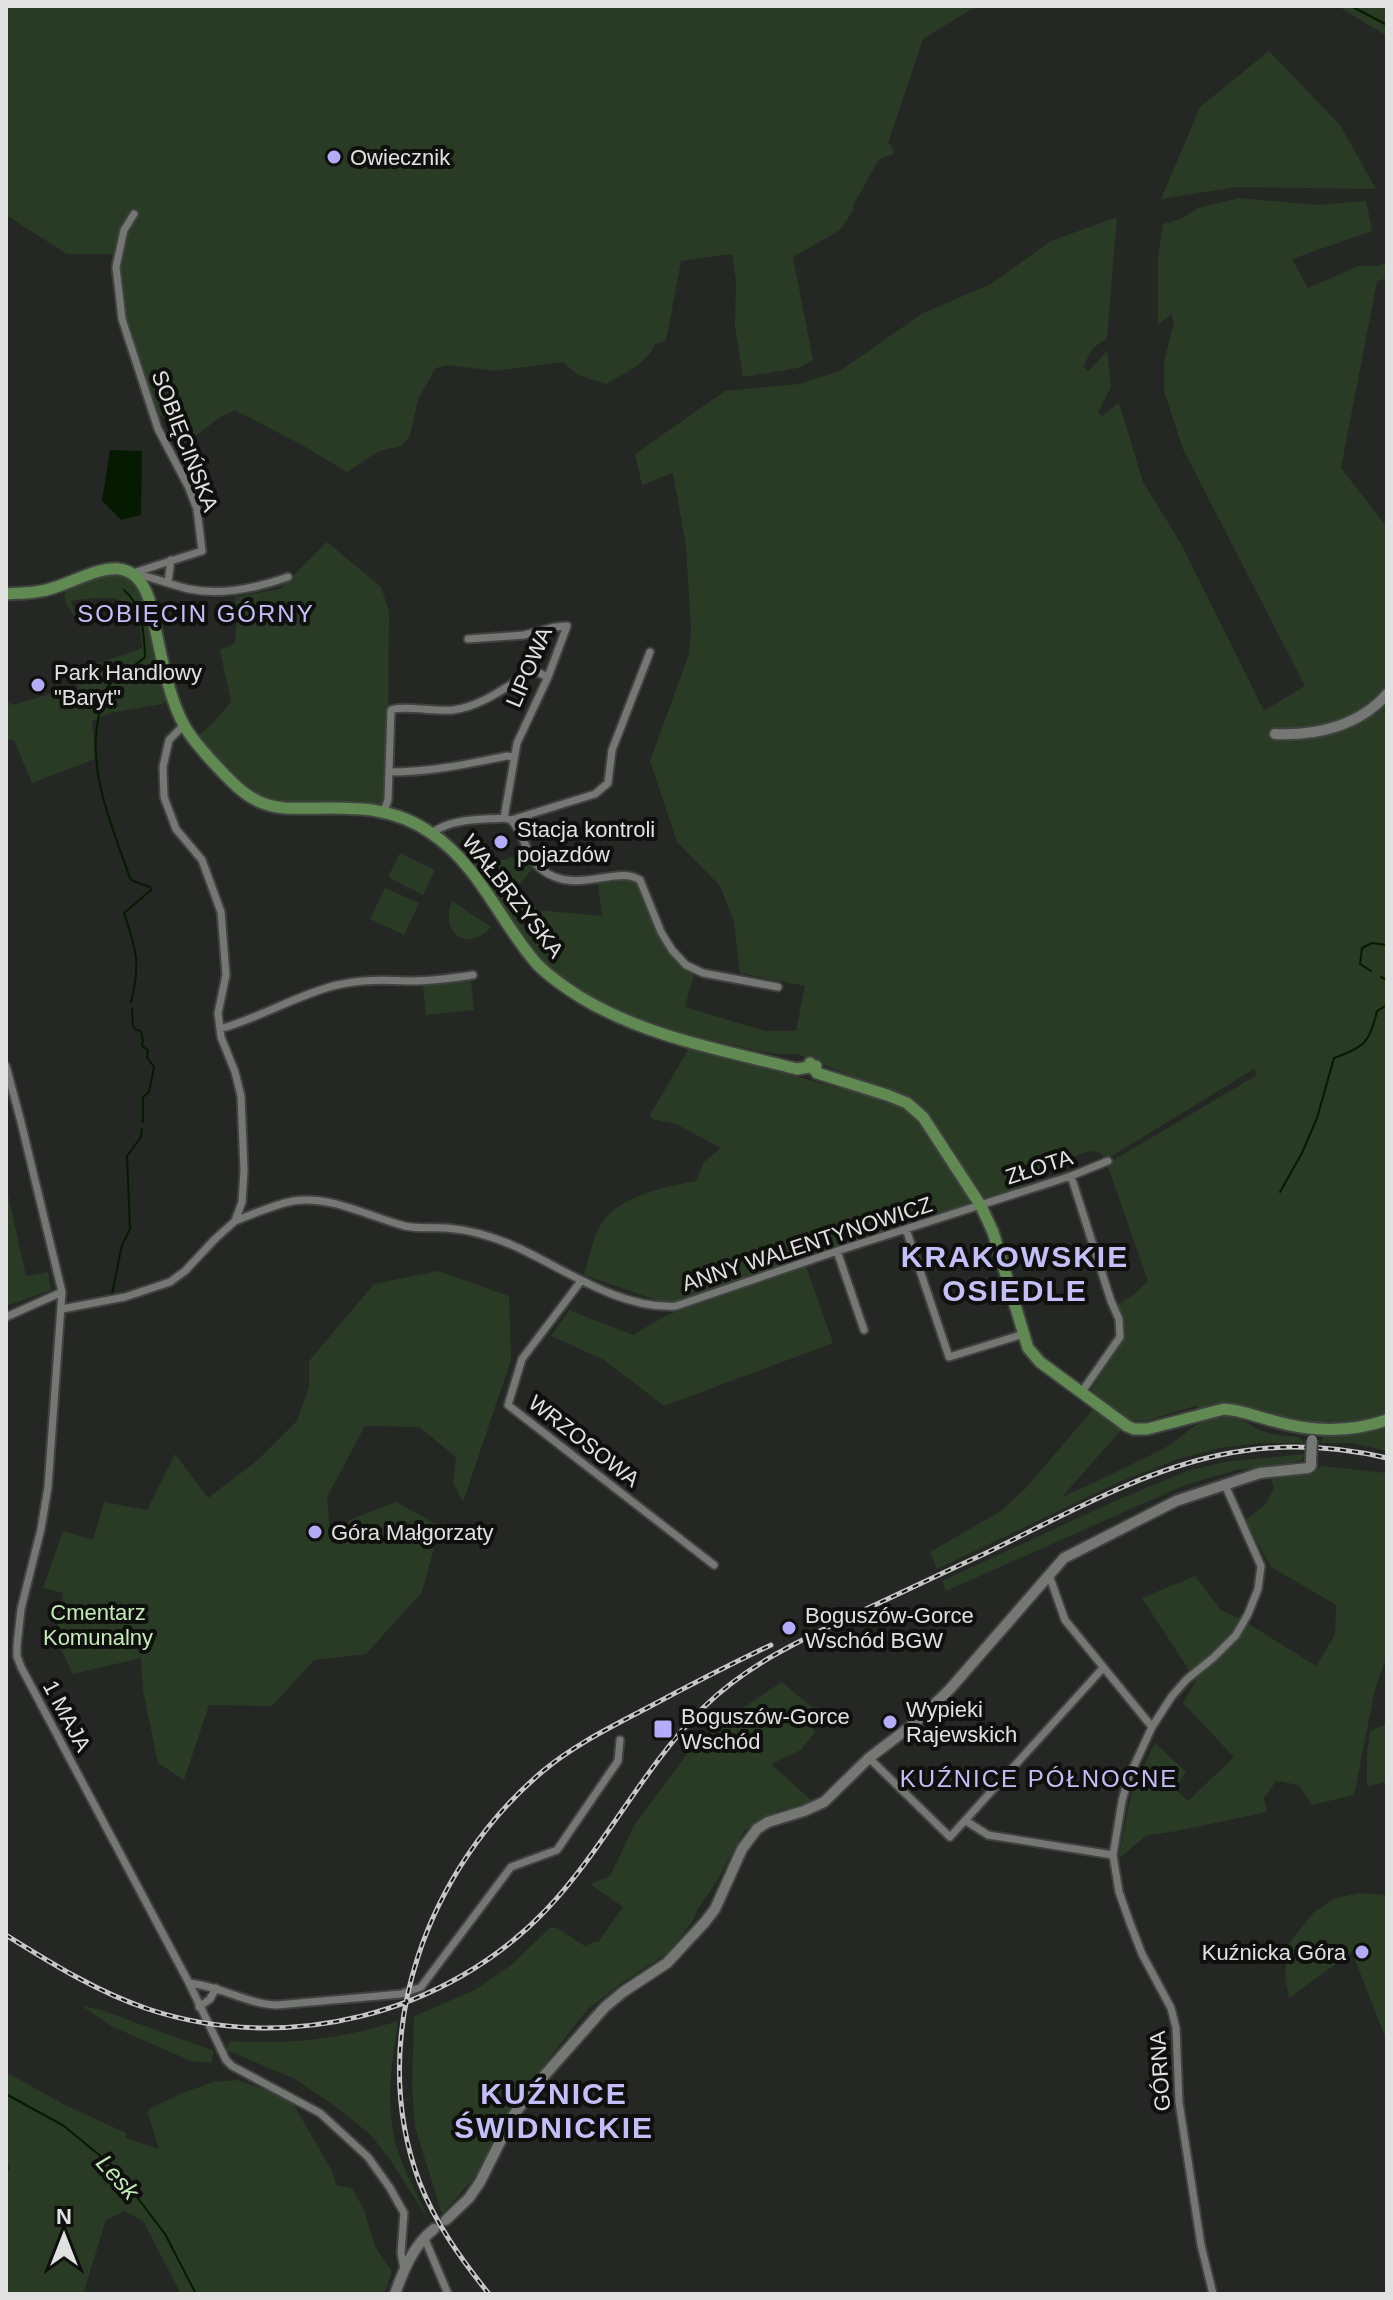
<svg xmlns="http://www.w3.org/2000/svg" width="1393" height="2300" viewBox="0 0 1393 2300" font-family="Arial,sans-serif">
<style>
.green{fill:#2a3b25}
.water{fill:#061a02}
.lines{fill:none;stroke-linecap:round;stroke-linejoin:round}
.stream{stroke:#061a02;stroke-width:2}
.street-casing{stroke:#404240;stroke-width:11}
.secondary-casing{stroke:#404240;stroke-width:14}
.primary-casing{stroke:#404240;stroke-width:15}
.street{stroke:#757774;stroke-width:7}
.secondary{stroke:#757774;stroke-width:10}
.primary{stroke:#608a52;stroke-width:11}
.rail-casing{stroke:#c5c6c5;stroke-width:5}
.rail{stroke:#0f0f0e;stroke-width:2;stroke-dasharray:6;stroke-linecap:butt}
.secondary-bridge-casing{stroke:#404240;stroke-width:14;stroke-linecap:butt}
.secondary-bridge{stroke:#757774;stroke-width:10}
.poi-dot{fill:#b5acf9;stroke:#0f0f0e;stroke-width:3}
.labels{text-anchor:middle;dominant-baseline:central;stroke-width:8;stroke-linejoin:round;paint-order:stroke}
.poi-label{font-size:22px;fill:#e0e1e0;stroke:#0f0f0e;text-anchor:start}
.street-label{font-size:22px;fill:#e0e1e0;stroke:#0f0f0e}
.park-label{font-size:22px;fill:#c2ebb6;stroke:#0f0f0e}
.neighbourhood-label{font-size:24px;letter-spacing:2px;fill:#c4bff8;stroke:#0f0f0e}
.water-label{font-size:24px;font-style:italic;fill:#c2ecb6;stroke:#0f0f0e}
.district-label{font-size:30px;font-weight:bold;letter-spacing:2px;fill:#c4bff8;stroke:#0f0f0e}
</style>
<rect width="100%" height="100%" fill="#252724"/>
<path class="green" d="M6,6H989L970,10L923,39L888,143L892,146L894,154L879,159L853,206L854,209L840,230L793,257L813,360L798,368L743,377L735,327L736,280L732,254L681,261L666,341L655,344C647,364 624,373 606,384L578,375L563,362L495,371L448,365L436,368L418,399L410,436L401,446L379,451L347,472L302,445L235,410L220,417L192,439L164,417L151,413L127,329L118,254H67L6,215Z
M1346,6H1387V36L1342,9Z
M1269,51L1340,125L1376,189L1236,187L1161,199L1200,107Z
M1240,198L1316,205L1366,201L1372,231L1292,259L1308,288L1358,266H1378L1387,263V278L1377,281L1341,468L1383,522L1387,523V1415C1359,1424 1329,1428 1299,1425C1264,1421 1238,1396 1202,1410L1195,1406L1145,1421L1130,1420L1062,1497C1096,1482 1130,1465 1163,1449C1188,1436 1194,1416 1228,1417C1242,1417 1250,1426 1262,1431C1274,1435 1286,1436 1299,1437L1304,1443H1259L1220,1448L1178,1459L1119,1482L937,1569L930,1552L1001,1511L1025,1489L1102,1399L1091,1390L1124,1337L1117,1305L1133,1295L1148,1281L1107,1164L1257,1075L1254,1069L1107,1159L1097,1151L1086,1152L1049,1166L1033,1180L995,1198L984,1200L928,1113L909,1099L797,1054C777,1056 758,1051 738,1046C684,1034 631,1019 583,991C575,986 565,981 558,975C526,945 502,903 478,867L524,854L534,867L518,886L538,910L602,916L598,883L629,878L638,881L655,926L672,956L694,974L685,1007L765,1031H796L805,986L740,973L734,922L720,886L677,842L650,761L689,654L691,631L686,546L673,473L642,485L635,454L725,391L799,384L840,371L923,313L991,284L1051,241L1117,217L1107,338L1093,348L1083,366L1088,372L1107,351L1111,387L1098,412L1102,416L1119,403L1143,482L1180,542L1264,711L1305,686L1183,449L1164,391V362L1174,322L1171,314L1158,325V259L1163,224L1181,219L1198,208Z
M327,542L381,587L389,611L388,736L384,802L380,806L357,801L293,803L265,799L243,787L199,735L212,724L231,702L220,650L235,643L237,618L235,597L280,589Z
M122,573L141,587L168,699L162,704L110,713L92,721L95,759L32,783L14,740L6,739V701L13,705L63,690L66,693L78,688L71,668L82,669L142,648C141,594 118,594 71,601L76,618L68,607L64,597L67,589L101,574Z
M400,853L435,870L423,895L388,877Z
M385,888L419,903L404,935L370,919Z
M452,901L491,927C467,954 439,932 452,901Z
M471,981L474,1010L426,1015L423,986Z
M689,1048L903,1105L919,1121L971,1198V1203L676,1302L659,1301L584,1275C589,1259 592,1240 600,1226C617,1196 664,1187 696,1181L704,1162L721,1148L676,1124L652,1119L650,1115Z
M6,1186L26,1276L48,1272L51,1290L6,1306Z
M806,1266L833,1343L664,1406L604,1360L551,1336L569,1310L633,1335L667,1315Z
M438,1271L509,1296L511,1360L463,1502L453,1483L456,1457L419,1427L365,1426L327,1497L331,1544L349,1520L396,1502L440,1526L422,1592L366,1654L314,1660L272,1706L209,1705L184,1780L158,1763L143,1691L141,1658L73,1674L56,1640L63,1593L43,1588L63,1531L93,1540L104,1502L147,1510L175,1454L208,1498L258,1460L297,1421L309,1387V1361L374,1284Z
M1387,1426V1451L1352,1443H1320L1324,1437L1361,1434Z
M1304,1454L1303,1460L1294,1462L1237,1470L1185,1485L946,1591L942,1581L1115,1501L1187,1471L1224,1462Z
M1321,1466L1387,1473V1656L1375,1689L1354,1795L1312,1805L1299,1785L1276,1781L1264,1798L1267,1812L1177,1831L1147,1835L1118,1859L1132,1791L1155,1743L1186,1772L1175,1789L1188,1801L1234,1757L1183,1703L1196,1681L1142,1598L1195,1576L1221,1610L1241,1619L1316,1666L1335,1635L1336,1605L1271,1567L1245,1520L1265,1505L1274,1488L1271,1479L1314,1473Z
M782,1682L814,1709L805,1717L815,1732L801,1750L771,1764L813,1802L777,1811L745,1830L717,1881L698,1909L692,1922L669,1952L619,1985L587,2010L508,2111L481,2170L442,2214L415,2127L412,2086L414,2016L473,1991L510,1966L550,1928H557L586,1947L593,1942H598L623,1907L590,1884L610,1876L635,1824L690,1750L725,1720Z
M1387,1724V1782L1367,1786V1754L1370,1731Z
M1358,1893L1387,1895V2036L1384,2034L1352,1952L1289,1998L1285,1976L1289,1943L1314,1912L1334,1899Z
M82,2006L98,2009L214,2051L211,2063L191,2061L113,2027Z
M398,2021C392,2061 385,2105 396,2145C403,2170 418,2195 428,2219L391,2161L371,2135L335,2106L295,2079L226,2050L230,2041C289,2045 342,2039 398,2021Z
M6,2072L65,2105L126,2133L125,2138L159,2149L148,2114L149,2109L180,2094L213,2082L237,2080L282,2095L291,2100L332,2171L336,2185L352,2188L364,2210L375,2246L392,2272L384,2294H181L143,2221L125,2211L106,2220L83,2294H6V2172L10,2169L6,2159Z"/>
<path class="water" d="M110,450L142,451L141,515L121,520L102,501Z"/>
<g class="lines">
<path class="stream" d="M1351,6L1387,25
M124,590C143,606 144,633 145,657C134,668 116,674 107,688C103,694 101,704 100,711C85,767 112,826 130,878L133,881L150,887L151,890L124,913C136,949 141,963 131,1002
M1371,971L1360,964L1362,948L1372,943L1387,945
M1381,977L1387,980
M132,1009L133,1026L136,1030L141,1031L143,1041L142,1046L148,1050L147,1057L154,1067L149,1092L143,1097V1122
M1280,1192L1302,1153L1317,1118L1334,1058C1365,1047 1370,1042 1377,1011L1387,1005
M112,1294L122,1245L130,1229L127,1156L141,1137L142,1129
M6,2094L64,2126L115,2168L165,2234L196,2294"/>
<defs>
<path id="street" d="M133,573L202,551L197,509L188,486L158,429L122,319L116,267L124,230L134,214
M135,574C153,577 171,585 189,589C222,596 257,588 288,577
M168,582L171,560
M468,639L524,635L555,627L567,626L548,677L517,743L504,818
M389,772C430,772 468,764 507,756L513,757
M384,811L388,800L391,710C403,705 436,712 453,710C481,707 507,686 531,672L539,673L548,677
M511,820C525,834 526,857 541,869C576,897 616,864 640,880L661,932L672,950L686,965L703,973L778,987
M432,833C452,818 480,820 504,818L511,820L595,794L608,783L612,750L650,652
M220,1029C260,1018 296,995 337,985C362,979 385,980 411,981C432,981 453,978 473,975
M6,1066L21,1122L62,1292L48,1487L41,1529L21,1609L17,1645V1656L21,1667L189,1983L226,2060L232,2066L320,2113L368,2157L390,2188L404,2213L401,2253L404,2269
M1071,1176L1111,1301L1119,1319L1120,1337L1081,1393
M235,1221C253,1214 273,1205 293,1201C331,1195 369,1217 405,1226C418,1229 434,1227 447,1228C470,1230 491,1236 512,1245C562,1267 619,1310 676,1306L837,1251L1071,1176L1108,1161
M906,1229L949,1357L1024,1334
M837,1251L864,1330
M581,1281L522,1359L508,1405L714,1565
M62,1309L125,1297L170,1282L185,1271L215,1239L235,1221L242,1202L244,1170L241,1096L235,1072L221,1037L218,1013L226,975L221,912L202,860L176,829L164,797L163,767L169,740L184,725
M6,1317L62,1292
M1049,1575L1065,1620L1152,1727
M869,1758L950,1837L1103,1668
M966,1821L988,1835L1113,1855
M189,1983C220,1986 247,2004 277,2005L401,1994L421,1987L511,1867L557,1850L618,1761L620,1740
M199,2007L210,1999L216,1988
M424,2237L448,2294
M1213,2294L1201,2245L1179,2102L1176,2028L1171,2008L1142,1954L1130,1923L1119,1892L1113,1855L1122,1801L1128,1779L1152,1727L1172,1696L1187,1679L1213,1658L1236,1635L1248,1614L1258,1589L1261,1566L1225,1485"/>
<path id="secondary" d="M1275,734C1316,736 1359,726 1387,694
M446,2220L469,2198L480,2182L513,2116L535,2086L605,2007L623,1992L667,1963L705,1922L715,1909L742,1849L757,1829L768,1822L804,1811L824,1802L869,1758L915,1723L950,1689L1064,1558L1176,1501L1260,1473L1308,1468L1311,1466V1459
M395,2294C403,2271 414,2244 434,2229"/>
<path id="primary" d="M6,594C23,593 40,593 56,587C92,575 131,547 149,599C158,638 166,694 185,727C195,744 210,759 224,774C242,793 258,806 285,808C338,810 384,800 431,833C480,866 499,921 537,964C549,977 565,987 580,997C646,1037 723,1050 797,1069L816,1066
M810,1063L817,1073L887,1095L907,1103L923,1117L981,1206L993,1232L1028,1348L1040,1362L1127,1426L1134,1429H1147L1224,1409C1242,1410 1257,1417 1274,1421C1312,1432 1349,1433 1387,1420"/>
</defs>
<use href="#street" class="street-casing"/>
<use href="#secondary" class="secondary-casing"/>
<use href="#primary" class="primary-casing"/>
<use href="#street" class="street"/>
<use href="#secondary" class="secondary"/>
<use href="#primary" class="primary"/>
<defs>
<path id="rail" d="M6,1935C51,1963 97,1992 148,2009C286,2055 446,2015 546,1910C605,1848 643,1767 704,1707C747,1665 799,1641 853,1615C897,1595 940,1574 984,1554C1059,1518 1138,1472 1220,1455C1276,1443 1332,1445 1387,1458
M489,2294C461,2259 435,2223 419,2181C365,2035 428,1868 543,1771C574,1745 611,1727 647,1708C688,1686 729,1665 771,1645"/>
</defs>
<use href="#rail" class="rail-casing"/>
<use href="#rail" class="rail"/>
<defs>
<path id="secondary-bridge" d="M1311,1459L1312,1440"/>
</defs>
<use href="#secondary-bridge" class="secondary-bridge-casing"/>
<use href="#secondary-bridge" class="secondary-bridge"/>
</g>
<g class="poi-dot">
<circle cx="334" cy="157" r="8"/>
<circle cx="38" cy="685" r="8"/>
<circle cx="501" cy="842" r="8"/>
<circle cx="315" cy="1532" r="8"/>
<circle cx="789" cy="1628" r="8"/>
<circle cx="890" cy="1722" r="8"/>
<rect x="653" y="1719" width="20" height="20" rx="4"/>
<circle cx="1362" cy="1952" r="8"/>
</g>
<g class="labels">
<g class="poi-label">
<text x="350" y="157">Owiecznik</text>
<text x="54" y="672">Park Handlowy<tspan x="54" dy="25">"Baryt"</tspan></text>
<text x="517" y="829">Stacja kontroli<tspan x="517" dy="25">pojazdów</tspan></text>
<text x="331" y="1532">Góra Małgorzaty</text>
<text x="805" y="1615">Boguszów-Gorce<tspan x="805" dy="25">Wschód BGW</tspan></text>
<text x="906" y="1709">Wypieki<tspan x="906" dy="25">Rajewskich</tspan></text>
<text x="681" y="1716">Boguszów-Gorce<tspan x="681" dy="25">Wschód</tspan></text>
<text x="1346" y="1952" text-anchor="end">Kuźnicka Góra</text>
</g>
<g class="street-label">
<text transform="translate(185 441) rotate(69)">SOBIĘCIŃSKA</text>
<text transform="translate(529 667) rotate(-67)">LIPOWA</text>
<text transform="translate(513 896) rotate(52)">WAŁBRZYSKA</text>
<text transform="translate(1039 1167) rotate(-18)">ZŁOTA</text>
<text transform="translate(807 1244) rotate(-18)">ANNY WALENTYNOWICZ</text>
<text transform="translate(584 1441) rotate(38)">WRZOSOWA</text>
<text transform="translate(67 1716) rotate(62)">1 MAJA</text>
<text transform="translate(1160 2071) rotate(-94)">GÓRNA</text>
</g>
<g class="park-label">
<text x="98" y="1612">Cmentarz<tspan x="98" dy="25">Komunalny</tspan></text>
</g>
<g class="neighbourhood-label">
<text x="196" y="613">SOBIĘCIN GÓRNY</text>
<text x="1039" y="1778">KUŹNICE PÓŁNOCNE</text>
</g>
<g class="water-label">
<text transform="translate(118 2177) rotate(48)">Lesk</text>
</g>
<g class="district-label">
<text x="1015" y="1256">KRAKOWSKIE<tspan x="1015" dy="34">OSIEDLE</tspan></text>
<text x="554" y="2093">KUŹNICE<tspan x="554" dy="34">ŚWIDNICKIE</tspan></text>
</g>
</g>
<rect width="1393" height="2300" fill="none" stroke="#e0e1e0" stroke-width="16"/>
<g transform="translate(64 2236)" stroke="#0f0f0e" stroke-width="6" paint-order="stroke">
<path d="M0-6L14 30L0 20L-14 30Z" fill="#e0e1e0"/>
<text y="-12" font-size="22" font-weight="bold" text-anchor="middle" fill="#e0e1e0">N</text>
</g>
</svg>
